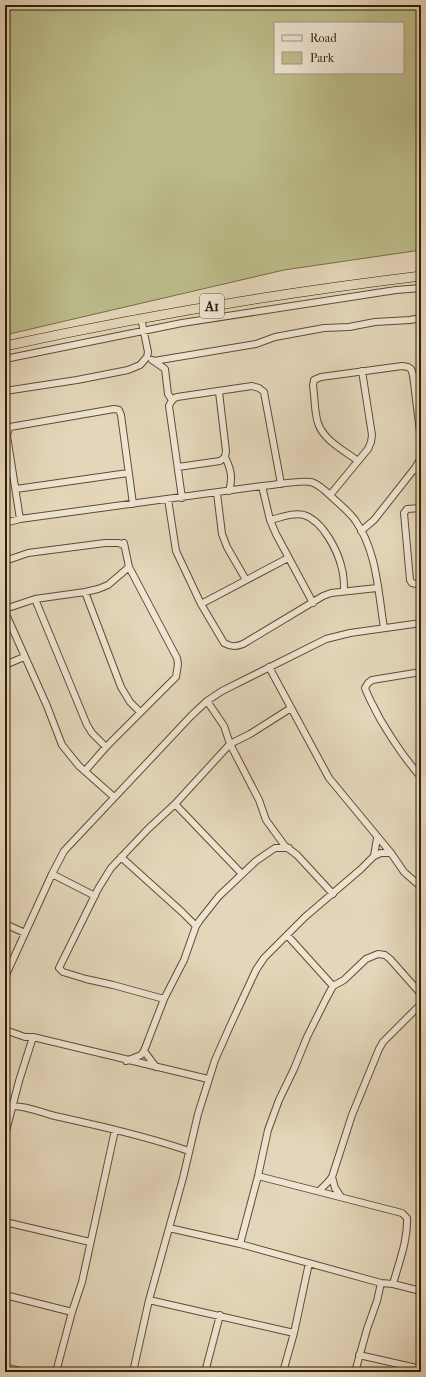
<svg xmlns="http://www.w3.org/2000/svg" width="426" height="1377" viewBox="0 0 426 1377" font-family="'IM FELL French Canon',serif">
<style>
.green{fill:#bcbc8a;stroke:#786d45;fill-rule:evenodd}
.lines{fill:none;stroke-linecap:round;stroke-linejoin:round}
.minor-casing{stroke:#5f4c2e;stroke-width:8}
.highway-casing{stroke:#331e00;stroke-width:10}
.minor{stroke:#ede4d2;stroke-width:6}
.highway{stroke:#e4d6ba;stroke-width:9}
.labels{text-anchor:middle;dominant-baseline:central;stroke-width:3;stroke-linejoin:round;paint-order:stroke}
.shield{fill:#ede4d2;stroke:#6b593f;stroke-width:1}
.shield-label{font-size:14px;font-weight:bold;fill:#331e00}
</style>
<rect width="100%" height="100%" fill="#e4d6ba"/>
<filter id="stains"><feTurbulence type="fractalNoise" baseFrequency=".005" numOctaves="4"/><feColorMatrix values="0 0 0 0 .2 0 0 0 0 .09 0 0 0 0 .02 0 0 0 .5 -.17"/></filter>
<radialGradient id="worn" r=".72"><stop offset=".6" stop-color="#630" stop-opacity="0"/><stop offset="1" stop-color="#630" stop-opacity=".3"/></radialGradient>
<path class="green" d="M5,5H421V250L284,270L5,335ZM275,23H403V73H275Z"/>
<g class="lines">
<defs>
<path id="minor" d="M5,359L182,323L396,290L421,288
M152,360L165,369L168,394L172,400
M154,361L256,344L275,337L324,328L349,327L375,322L410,320L421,318
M5,391L77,380L128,370L140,365L147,357L148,352L141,318
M225,457C231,469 233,478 229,491
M358,461C345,451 323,440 318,423C314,411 315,397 313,386L314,380L321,377L402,366L408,367L411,369L413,375L421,440
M178,467L220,461L225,457L226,451L219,392
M415,468L421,474
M262,486L270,520L276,534L313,603
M16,489L128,473
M217,493L222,534L227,547L246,580
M330,495L368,449L371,442L372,435L362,371
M182,498L169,406C171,401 173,398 177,397L252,386L259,388L264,392L281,484
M168,499L176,551L201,604L224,643C231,647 236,647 243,644L323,596L331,593L377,588
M421,508L407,509L404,513L410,580L412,583L421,585
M20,519L7,436L8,431L10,427L114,409L119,410L121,415L133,504
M270,520C280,518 293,512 304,515C323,521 338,551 342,569C344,576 344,584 344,591
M5,523L20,519L262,486C275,485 298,480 311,482C319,484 329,494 335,500C342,506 349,512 355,520C377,551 378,591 384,628
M361,531L374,520L415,468L421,458
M5,561L28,553L105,543H119L123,545L124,543L129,567L177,658L178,664L176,677L106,747L85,771
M85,592L121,687L130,702L140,712
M35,599L87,725L92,733L106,747
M201,604L288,558
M5,609L35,599L85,592L98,589L108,585L129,567
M5,612L47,706L62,745L79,766L114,797
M5,665L24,657
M269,667L329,778L391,853L404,872L421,887
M421,672L372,680L368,683L365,688C369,699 375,709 380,719C393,741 404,758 421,777
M207,701L224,726L230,744L259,800L266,820L285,846L297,855L333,894
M175,804L242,874
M374,856L381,853H391
M121,857L182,912L196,926
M52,874L95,896
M5,924L25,933
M287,935L333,986
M5,977L52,874L64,851L191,716L207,701L222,691L326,639L350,633L421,623
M164,999L113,985L86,979L63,972L59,968L98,889L111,868L148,829L175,804L230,744L250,734L291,708
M5,1030L25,1037H33L208,1079
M144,1051L156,1067
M126,1061L141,1055L144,1051L164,999L184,960L196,926L200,920L219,896L256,861L275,848H289
M13,1106C31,1107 39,1112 55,1116C100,1126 145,1136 189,1151
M5,1135L19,1081L33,1037
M258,1176L402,1213L407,1218C408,1240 399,1262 393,1284
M332,1177L335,1188L341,1197
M319,1191L328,1182L332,1177L352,1115L379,1049L383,1042L421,1004
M5,1222L90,1242
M169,1228L240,1244L381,1283L393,1284L421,1291
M240,1244L258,1176L268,1130L279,1100L294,1069L307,1037L326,999L333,986L344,980L366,959L378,954L385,955L390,959L421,994
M5,1295L72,1312
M149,1300L294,1333
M359,1355L421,1369
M5,1367L24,1372
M56,1372L72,1312L82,1282L115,1130
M133,1372L149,1300L183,1178L198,1114L215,1060L230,1026L256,970L264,958L305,917L361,869L374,856L377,838
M205,1372L220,1315
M283,1372L294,1333L309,1263
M355,1372L367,1329L377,1301L381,1283"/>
<path id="highway" d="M5,346C142,316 281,293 421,276"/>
</defs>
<use href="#minor" class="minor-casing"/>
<use href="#highway" class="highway-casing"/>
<use href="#minor" class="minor"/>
<use href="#highway" class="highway"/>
</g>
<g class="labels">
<rect class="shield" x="200" y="294" width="24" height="24" rx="3"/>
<g class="shield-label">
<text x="212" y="306">A1</text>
</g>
</g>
<rect width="426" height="1377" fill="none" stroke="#e4d6ba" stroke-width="20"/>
<rect x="6" y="6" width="414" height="1365" fill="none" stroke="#331e00" stroke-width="2"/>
<rect x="10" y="10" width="406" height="1357" fill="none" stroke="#331e00"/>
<rect x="274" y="22" width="130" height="52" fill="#ede4d2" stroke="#a3957e"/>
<rect x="282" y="35" width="20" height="6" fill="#ede4d2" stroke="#a3957e"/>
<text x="310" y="42" font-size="12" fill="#331e00">Road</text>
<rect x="282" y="52" width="20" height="12" fill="#bcbc8a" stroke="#a3957e"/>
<text x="310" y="62" font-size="12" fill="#331e00">Park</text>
<rect width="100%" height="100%" filter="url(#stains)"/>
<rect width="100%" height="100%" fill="url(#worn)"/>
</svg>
